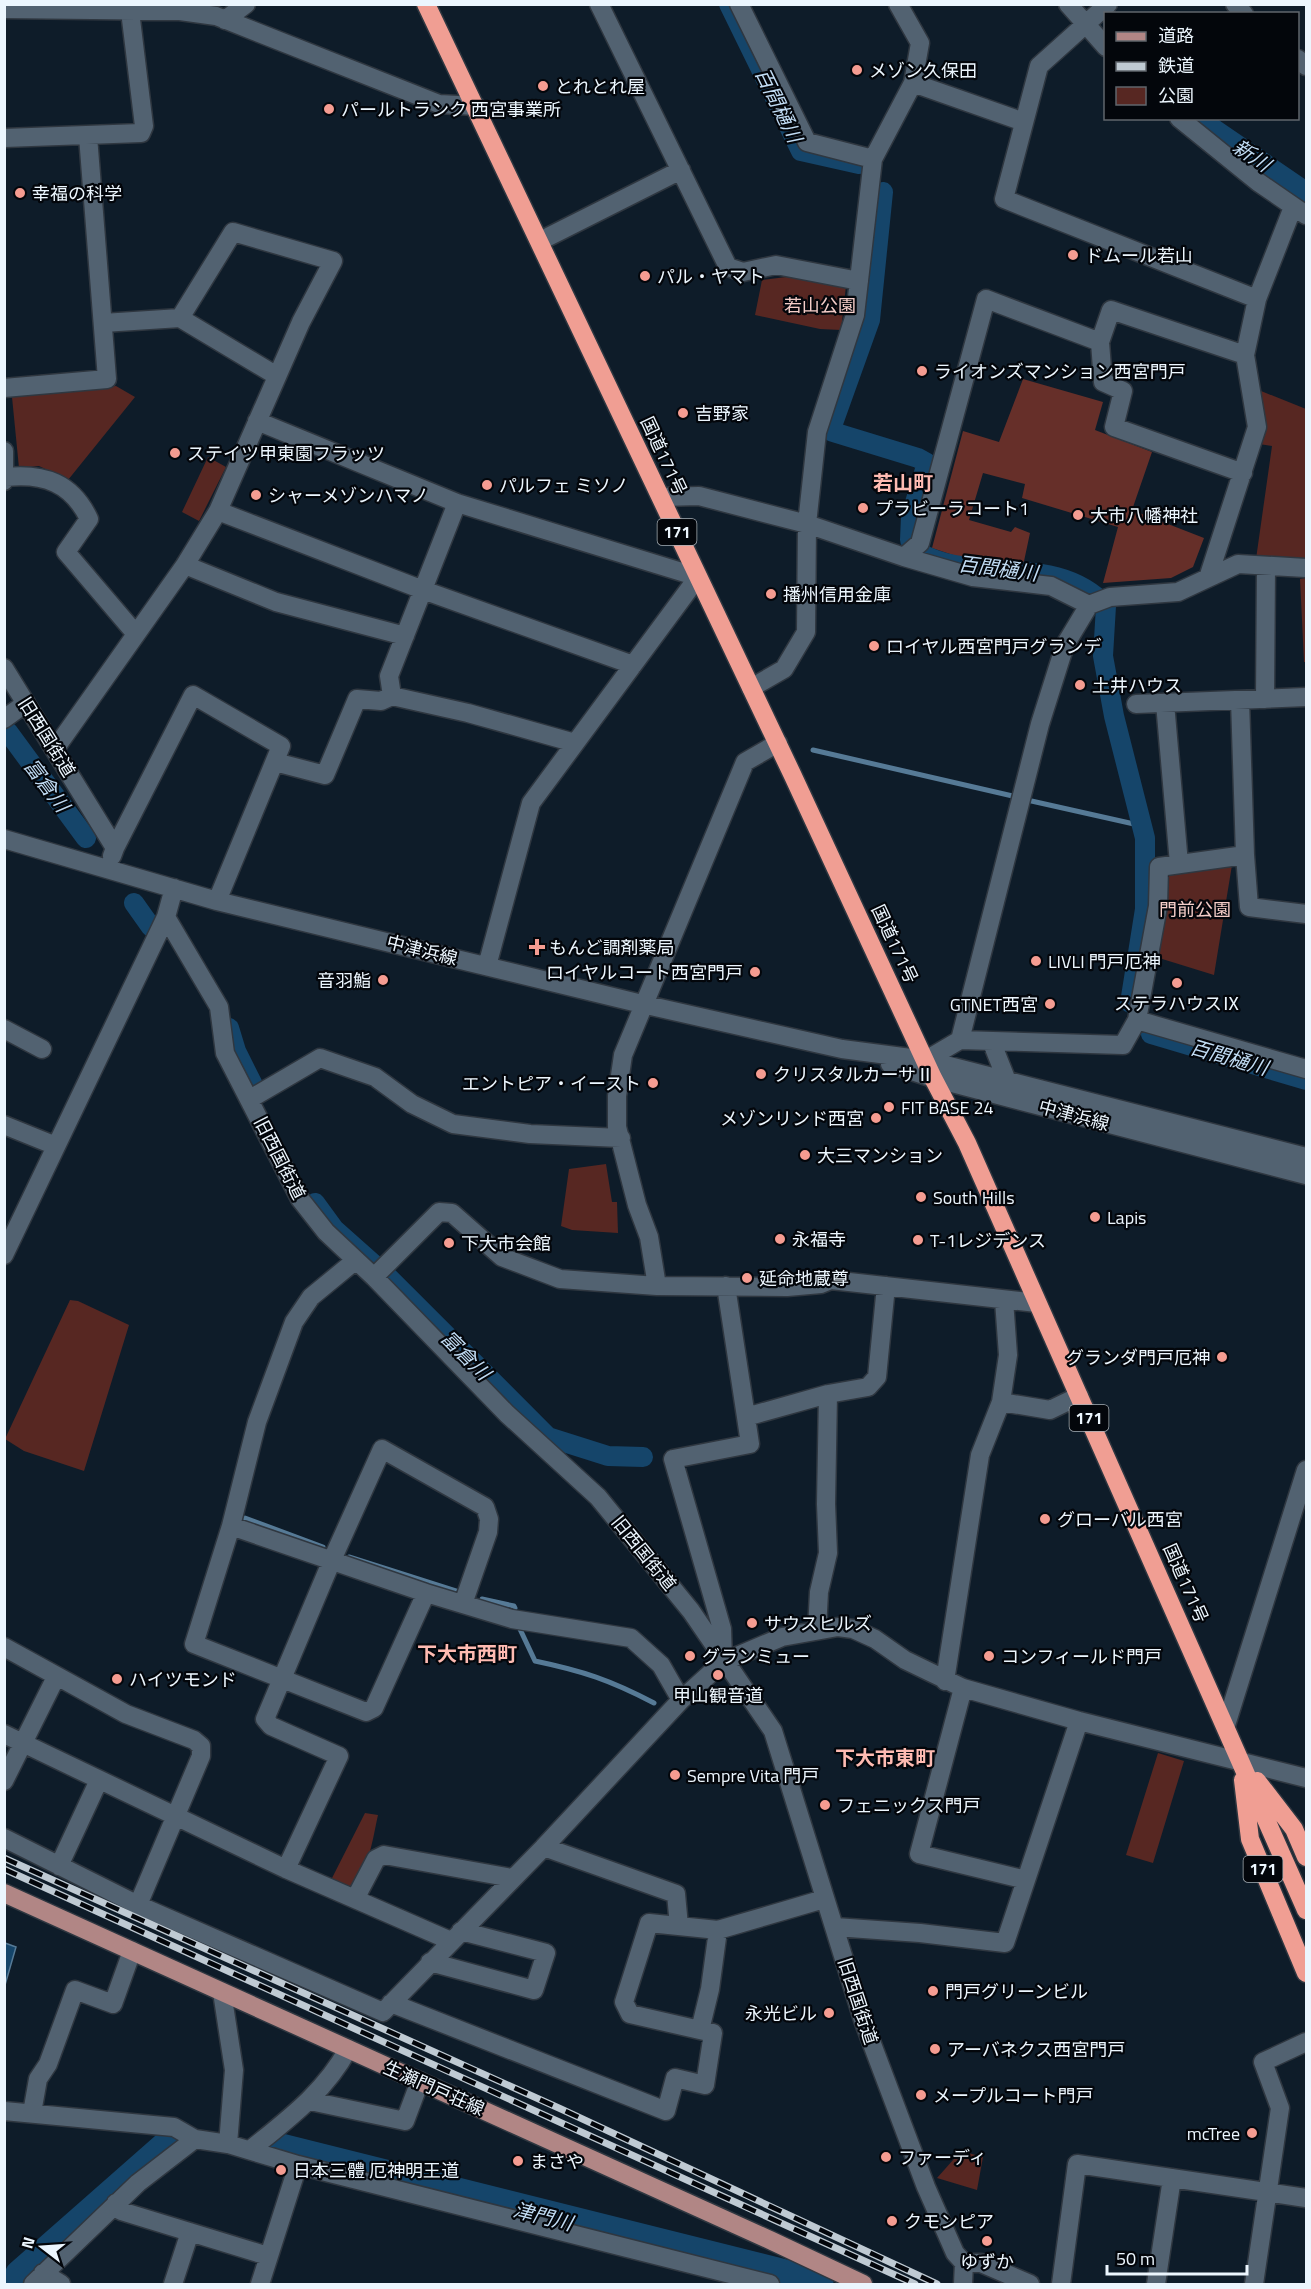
<svg xmlns="http://www.w3.org/2000/svg" width="1311" height="2289" viewBox="0 0 1311 2289" font-family="'Titillium Web','Noto Sans JP',sans-serif">
<style>
.green{fill:#572722}
.forest{fill:#662f29}
.water{fill:#15456a;stroke:#567a96;stroke-width:1.5}
.lines{fill:none;stroke-linecap:round;stroke-linejoin:round}
.stream{stroke:#567a96;stroke-width:5}
.canal{stroke:#15456a;stroke-width:20}
.river{stroke:#15456a;stroke-width:33}
.minor-casing{stroke:#2f3740;stroke-width:21}
.major-casing{stroke:#2f3740;stroke-width:21}
.highway-casing{stroke:#2f3740;stroke-width:21}
.minor{stroke:#526271;stroke-width:18}
.major{stroke:#b18685;stroke-width:18}
.highway{stroke:#f09e93;stroke-width:18}
.rail-casing{stroke:#bfcad3;stroke-width:7}
.rail{stroke:#03060b;stroke-width:4.5;stroke-dasharray:14;stroke-linecap:butt}
.poi-dot{fill:#f59c91;stroke:#03060b;stroke-width:2}
.labels{text-anchor:middle;dominant-baseline:central;stroke-width:4.5;stroke-linejoin:round;paint-order:stroke}
.shield{fill:#03060b;stroke:#a6aeb5;stroke-width:1.5}
.shield-label{font-size:16px;font-weight:bold;fill:#ecf6fe}
.poi-label{font-size:18px;fill:#ecf6fe;stroke:#03060b;text-anchor:start}
.park-label{font-size:18px;fill:#f4cdc8;stroke:#03060b}
.street-label{font-size:18px;fill:#ecf6fe;stroke:#03060b}
.water-label{font-size:20px;font-style:italic;fill:#c1dcf4;stroke:#03060b}
.neighbourhood-label{font-size:20px;font-weight:bold;fill:#febbb2;stroke:#03060b}
</style>
<rect width="100%" height="100%" fill="#0e1c29"/>
<path class="green" d="M786,277L846,286L841,330L820,329L755,315L762,280Z
M116,386L135,397L68,480L39,466L19,468L12,397Z
M1261,391L1306,409V563L1256,559L1272,446L1259,444Z
M208,457L226,467L199,521L182,512Z
M1306,578V662H1304L1300,579Z
M1232,865L1214,975L1159,958L1169,871Z
M606,1164L612,1202H617L618,1233L572,1230L561,1226L569,1169Z
M70,1300L78,1301L129,1325L84,1471L24,1451L5,1439Z
M1158,1753L1184,1761L1153,1863L1126,1855Z
M365,1813L378,1815C373,1837 369,1873 349,1887L331,1880Z
M961,2151L983,2157L977,2190L937,2178Z"/>
<path class="forest" d="M1023,379L1103,402L1095,430L1152,452L1132,510L1204,538L1193,567L1171,578L1103,583L1118,527L1022,498L1025,484L983,473L969,520L1011,532L1015,527L1030,533L1023,566L968,560L932,548L963,431L999,442Z"/>
<path class="water" d="M5,1943L16,1947L5,1985H4Z"/>
<g class="lines">
<path class="stream" d="M813,750L1017,797
M1027,800L1143,826
M245,1518L323,1547
M349,1557L459,1592
M482,1599L514,1606L515,1608
M519,1627L535,1661C583,1671 610,1680 654,1703"/>
<path class="canal" d="M729,4L801,151L859,164
M1198,118L1306,192
M883,192L870,320L832,426L833,432L918,458L927,463L911,516L910,540C915,545 920,553 926,556C982,582 1058,554 1106,606L1103,656L1114,716L1145,838V909L1130,1003
M8,732L86,838
M134,903L151,927
M229,1028L236,1051L254,1087
M1151,1034L1306,1080
M315,1203L334,1229L388,1277L548,1437L608,1456L643,1457"/>
<path class="river" d="M269,2147L817,2284
M21,2276L179,2137"/>
<defs>
<path id="minor" d="M599,4L728,267L743,272L776,265L859,281
M739,4L807,142L873,159
M1068,4L1106,47
M1108,4L1039,66L1004,199L1257,299
M1235,4L1244,14
M4,9L180,11L216,16L439,104L476,106
M225,20L246,4
M1298,59L1306,66
M913,83L1024,122
M1179,118L1258,182L1306,215
M4,138L141,133L144,126L130,11
M540,241L681,170
M103,323L180,318L277,376
M1100,342L1111,310L1245,355
M4,388L107,379L88,136
M257,421L457,503L698,577L531,803L487,966
M4,451V481
M6,477C44,473 72,483 89,519L66,552L135,633
M661,497L699,496L807,524L904,557L973,577L1051,586L1089,605
M457,503L389,676L392,696L468,713L575,743
M218,511L423,590L633,665
M904,557L920,543L986,299L1100,342L1103,382L1123,391L1114,427L1243,473
M185,565L276,602L405,636
M1208,578L1257,427L1245,355L1257,299L1293,207
M4,668L115,848L112,856
M751,688L784,669L806,632L807,524L817,432L855,315L873,159L913,83L920,43L898,4
M1265,699L1266,566
M1240,700L1245,855L1249,907L1306,914
M1165,703L1179,864
M1136,704L1306,697
M4,719L26,703
M55,749L185,565L218,511L301,322L333,261L233,232L180,318
M275,762L325,775L357,699L381,701L392,696
M4,839L217,901L642,1004L842,1049L926,1060L1306,1157
M115,848L193,695L281,746L217,901
M166,917L219,1007L225,1053L300,1199L326,1232L374,1277L507,1414L598,1497L691,1611L773,1731L863,2020L926,2187L955,2253L964,2263L963,2284
M1137,1020L1306,1069
M4,1029L42,1049
M960,1040L1040,724L1065,645L1089,605L1110,597L1178,592L1238,564L1306,568
M992,1043L1007,1081
M926,1060L960,1040L1123,1045L1137,1020L1158,906L1159,867L1245,855
M890,1064L933,1078L1306,1175
M250,1099L320,1058L375,1077L412,1104L453,1124L530,1134L621,1138
M4,1125L56,1146
M4,1255L166,917L174,888
M356,1260L311,1297L294,1322L257,1422L231,1526L194,1644L366,1712L374,1708L426,1593
M374,1277L439,1212L452,1213L502,1257L560,1279L657,1286L787,1287L821,1284L831,1280L1037,1303
M657,1286L649,1237L637,1205L617,1127V1096L623,1055L745,762L778,743
M726,1286L746,1417L828,1394L826,1504L828,1553L819,1592L817,1630
M828,1394L868,1387L877,1377L886,1286
M1001,1402L1050,1410L1079,1396
M231,1526L426,1593L512,1619L631,1638L661,1665L681,1700
M4,1647L126,1714L194,1740L201,1746V1756L138,1905
M723,1660L722,1629L673,1459L750,1444L746,1417
M945,1681L980,1455L1001,1402L1008,1355L1004,1300
M963,1688L919,1854L1026,1880
M1226,1725L1306,1470
M4,1734L286,1869L451,1941
M4,1781L56,1677
M4,1838L138,1905L383,2012L544,1847L681,1700L723,1662L782,1637L838,1627L853,1629L875,1639L905,1660L963,1688L1079,1721L1306,1778
M544,1847L676,1894L679,1926
M59,1866L99,1780
M286,1869L339,1756L271,1726L265,1719L332,1560L382,1449L485,1507L489,1519L488,1532L463,1604
M355,1899L376,1859L384,1855L512,1878
M835,1927L920,1933L1005,1943L1079,1721
M430,1962L534,1990L546,1953L461,1931
M222,1992L234,2070L228,2144
M391,2003L666,2111L675,2078L705,2085L713,2033L630,2014L624,2002L649,1923L718,1930L824,1899
M700,2030L710,1989L718,1930
M310,2101L405,2121L420,2081
M4,2111L174,2127L195,2139L228,2144L298,2165L770,2284
M32,2113L38,2079L48,2064L75,1990L113,2004L132,1951
M250,2150C287,2120 325,2092 348,2049
M116,2203L121,2211L268,2256
M964,2263H981L1030,2284
M43,2273L61,2284
M33,2284L138,2183L195,2139
M173,2284L190,2232
M260,2284L298,2165
M1061,2284L1077,2164L1306,2198
M1156,2284L1172,2178
M1254,2284L1280,2108L1263,2062L1306,2042"/>
<path id="major" d="M4,1893L772,2241L863,2284"/>
<path id="highway" d="M426,4L793,776L933,1078L967,1143L1306,1910
M1243,1780L1250,1839L1306,1973
M1257,1781L1294,1829L1306,1857"/>
</defs>
<use href="#minor" class="minor-casing"/>
<use href="#major" class="major-casing"/>
<use href="#highway" class="highway-casing"/>
<use href="#minor" class="minor"/>
<use href="#major" class="major"/>
<use href="#highway" class="highway"/>
<defs>
<path id="rail" d="M4,1858L561,2109L937,2284
M4,1869L915,2284"/>
</defs>
<use href="#rail" class="rail-casing"/>
<use href="#rail" class="rail"/>
</g>
<g class="poi-dot">
<circle cx="857" cy="70" r="6"/>
<circle cx="543" cy="86" r="6"/>
<circle cx="329" cy="109" r="6"/>
<circle cx="20" cy="193" r="6"/>
<circle cx="1073" cy="255" r="6"/>
<circle cx="645" cy="276" r="6"/>
<circle cx="922" cy="371" r="6"/>
<circle cx="683" cy="413" r="6"/>
<circle cx="175" cy="453" r="6"/>
<circle cx="487" cy="485" r="6"/>
<circle cx="256" cy="495" r="6"/>
<circle cx="863" cy="508" r="6"/>
<circle cx="1078" cy="515" r="6"/>
<circle cx="771" cy="594" r="6"/>
<circle cx="874" cy="646" r="6"/>
<circle cx="1080" cy="685" r="6"/>
<path d="M534 938h6v6h6v6h-6v6h-6v-6h-6v-6h6z"/>
<circle cx="1036" cy="961" r="6"/>
<circle cx="755" cy="972" r="6"/>
<circle cx="383" cy="980" r="6"/>
<circle cx="1177" cy="983" r="6"/>
<circle cx="1050" cy="1004" r="6"/>
<circle cx="761" cy="1074" r="6"/>
<circle cx="653" cy="1083" r="6"/>
<circle cx="889" cy="1107" r="6"/>
<circle cx="876" cy="1118" r="6"/>
<circle cx="805" cy="1155" r="6"/>
<circle cx="921" cy="1197" r="6"/>
<circle cx="1095" cy="1217" r="6"/>
<circle cx="780" cy="1239" r="6"/>
<circle cx="918" cy="1240" r="6"/>
<circle cx="449" cy="1243" r="6"/>
<circle cx="747" cy="1278" r="6"/>
<circle cx="1222" cy="1357" r="6"/>
<circle cx="1045" cy="1519" r="6"/>
<circle cx="752" cy="1623" r="6"/>
<circle cx="690" cy="1656" r="6"/>
<circle cx="989" cy="1656" r="6"/>
<circle cx="718" cy="1675" r="6"/>
<circle cx="117" cy="1679" r="6"/>
<circle cx="675" cy="1775" r="6"/>
<circle cx="825" cy="1805" r="6"/>
<circle cx="933" cy="1991" r="6"/>
<circle cx="829" cy="2013" r="6"/>
<circle cx="935" cy="2049" r="6"/>
<circle cx="921" cy="2095" r="6"/>
<circle cx="1252" cy="2133" r="6"/>
<circle cx="886" cy="2157" r="6"/>
<circle cx="518" cy="2161" r="6"/>
<circle cx="281" cy="2170" r="6"/>
<circle cx="892" cy="2221" r="6"/>
<circle cx="987" cy="2241" r="6"/>
</g>
<g class="labels">
<g class="shield">
<rect x="657.5" y="519" width="39" height="26" rx="4.5"/>
<rect x="1069.5" y="1405" width="39" height="26" rx="4.5"/>
<rect x="1243.5" y="1856" width="39" height="26" rx="4.5"/>
</g>
<g class="shield-label">
<text x="677" y="532">171</text>
<text x="1089" y="1418">171</text>
<text x="1263" y="1869">171</text>
</g>
<g class="poi-label">
<text x="869" y="70">メゾン久保田</text>
<text x="555" y="86">とれとれ屋</text>
<text x="341" y="109">パールトランク 西宮事業所</text>
<text x="32" y="193">幸福の科学</text>
<text x="1085" y="255">ドムール若山</text>
<text x="657" y="276">パル・ヤマト</text>
<text x="934" y="371">ライオンズマンション西宮門戸</text>
<text x="695" y="413">吉野家</text>
<text x="187" y="453">ステイツ甲東園フラッツ</text>
<text x="499" y="485">パルフェ ミソノ</text>
<text x="268" y="495">シャーメゾンハマノ</text>
<text x="875" y="508">プラビーラコート1</text>
<text x="1090" y="515">大市八幡神社</text>
<text x="783" y="594">播州信用金庫</text>
<text x="886" y="646">ロイヤル西宮門戸グランデ</text>
<text x="1092" y="685">土井ハウス</text>
<text x="549" y="947">もんど調剤薬局</text>
<text x="1048" y="961">LIVLI 門戸厄神</text>
<text x="743" y="972" text-anchor="end">ロイヤルコート西宮門戸</text>
<text x="371" y="980" text-anchor="end">音羽鮨</text>
<text x="1177" y="1003" text-anchor="middle">ステラハウスⅨ</text>
<text x="1038" y="1004" text-anchor="end">GTNET西宮</text>
<text x="773" y="1074">クリスタルカーサⅡ</text>
<text x="641" y="1083" text-anchor="end">エントピア・イースト</text>
<text x="901" y="1107">FIT BASE 24</text>
<text x="864" y="1118" text-anchor="end">メゾンリンド西宮</text>
<text x="817" y="1155">大三マンション</text>
<text x="933" y="1197">South Hills</text>
<text x="1107" y="1217">Lapis</text>
<text x="792" y="1239">永福寺</text>
<text x="930" y="1240">T-1レジデンス</text>
<text x="461" y="1243">下大市会館</text>
<text x="759" y="1278">延命地蔵尊</text>
<text x="1210" y="1357" text-anchor="end">グランダ門戸厄神</text>
<text x="1057" y="1519">グローバル西宮</text>
<text x="764" y="1623">サウスヒルズ</text>
<text x="702" y="1656">グランミュー</text>
<text x="1001" y="1656">コンフィールド門戸</text>
<text x="129" y="1679">ハイツモンド</text>
<text x="718" y="1695" text-anchor="middle">甲山観音道</text>
<text x="687" y="1775">Sempre Vita 門戸</text>
<text x="837" y="1805">フェニックス門戸</text>
<text x="945" y="1991">門戸グリーンビル</text>
<text x="817" y="2013" text-anchor="end">永光ビル</text>
<text x="947" y="2049">アーバネクス西宮門戸</text>
<text x="933" y="2095">メープルコート門戸</text>
<text x="1240" y="2133" text-anchor="end">mcTree</text>
<text x="898" y="2157">ファーディ</text>
<text x="530" y="2161">まさや</text>
<text x="293" y="2170">日本三體 厄神明王道</text>
<text x="904" y="2221">クモンピア</text>
<text x="987" y="2261" text-anchor="middle">ゆずか</text>
</g>
<g class="park-label">
<text x="820" y="305">若山公園</text>
<text x="1195" y="909">門前公園</text>
</g>
<g class="street-label">
<text transform="translate(664 456) rotate(65)">国道171号</text>
<text transform="translate(47 737) rotate(58)">旧西国街道</text>
<text transform="translate(895 944) rotate(65)">国道171号</text>
<text transform="translate(422 950) rotate(14)">中津浜線</text>
<text transform="translate(1074 1115) rotate(15)">中津浜線</text>
<text transform="translate(280 1158) rotate(63)">旧西国街道</text>
<text transform="translate(644 1553) rotate(51)">旧西国街道</text>
<text transform="translate(1186 1583) rotate(66)">国道171号</text>
<text transform="translate(858 2001) rotate(72)">旧西国街道</text>
<text transform="translate(434 2088) rotate(24)">生瀬門戸荘線</text>
</g>
<g class="water-label">
<text transform="translate(779 105) rotate(64)">百間樋川</text>
<text transform="translate(1252 155) rotate(34)">新川</text>
<text transform="translate(998 568) rotate(7)">百間樋川</text>
<text transform="translate(47 785) rotate(53)">富倉川</text>
<text transform="translate(1229 1057) rotate(16)">百間樋川</text>
<text transform="translate(466 1355) rotate(45)">富倉川</text>
<text transform="translate(543 2216) rotate(14)">津門川</text>
</g>
<g class="neighbourhood-label">
<text x="903" y="482">若山町</text>
<text x="467" y="1653">下大市西町</text>
<text x="885" y="1757">下大市東町</text>
</g>
</g>
<rect width="1311" height="2289" fill="none" stroke="#ecf6fe" stroke-width="12"/>
<rect x="1104" y="12" width="195" height="108" fill="#03060b" stroke="#60666c" stroke-width="1.5"/>
<rect x="1116" y="32" width="30" height="9" fill="#b18685" stroke="#60666c" stroke-width="1.5"/>
<text x="1158" y="42" font-size="18" fill="#ecf6fe">道路</text>
<rect x="1116" y="62" width="30" height="9" fill="#bfcad3" stroke="#60666c" stroke-width="1.5"/>
<text x="1158" y="72" font-size="18" fill="#ecf6fe">鉄道</text>
<rect x="1116" y="87" width="30" height="18" fill="#572722" stroke="#60666c" stroke-width="1.5"/>
<text x="1158" y="102" font-size="18" fill="#ecf6fe">公園</text>
<g transform="translate(42 2247) rotate(287)" stroke="#03060b" stroke-width="4.5" paint-order="stroke">
<path d="M0-4.5L10 22L0 15L-10 22Z" fill="#ecf6fe"/>
<text y="-9" font-size="16" font-weight="bold" text-anchor="middle" fill="#ecf6fe">N</text>
</g>
<path d="M1107 2265v9h140v-9" fill="none" stroke="#ecf6fe" stroke-width="3"/>
<text x="1116" y="2265" font-size="18" fill="#ecf6fe" stroke="#03060b" stroke-width="4.5" paint-order="stroke">50 m</text>
</svg>
